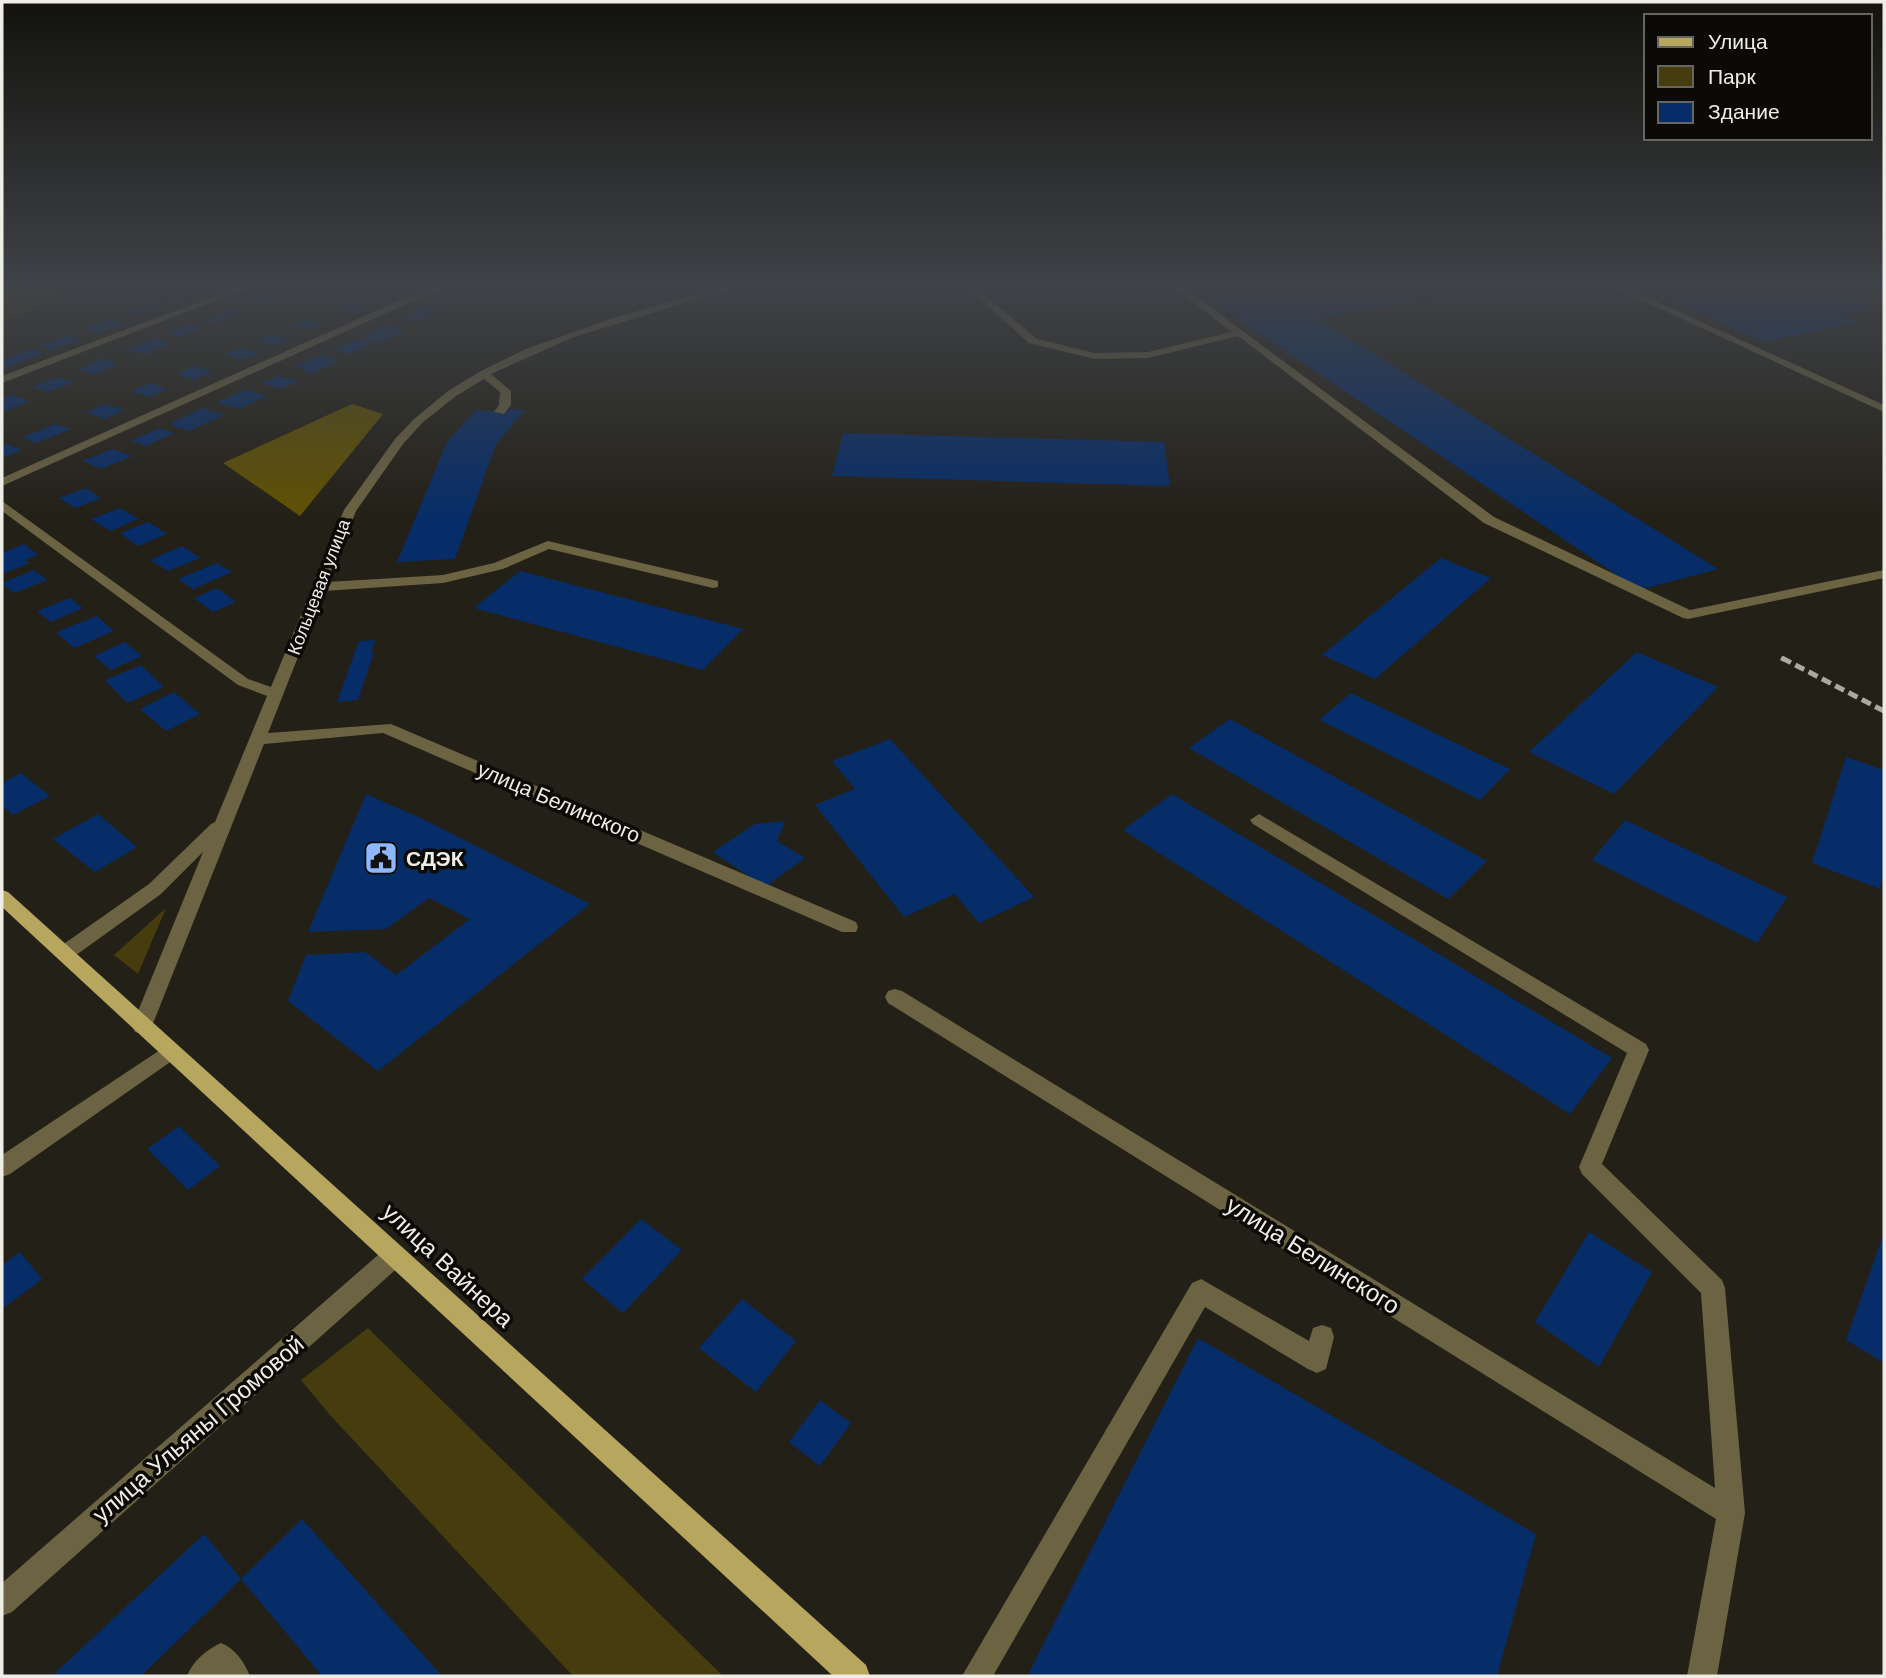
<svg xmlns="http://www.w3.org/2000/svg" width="1886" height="1678" viewBox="0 0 1886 1678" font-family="Helvetica,sans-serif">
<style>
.green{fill:#463c0e}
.forest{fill:#605102}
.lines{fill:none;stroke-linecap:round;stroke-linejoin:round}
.stream{stroke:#6c5d16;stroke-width:4.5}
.building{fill:#072d68}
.minor{fill:#6b6342;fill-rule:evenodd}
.major{fill:#b7a65e;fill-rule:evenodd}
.rail-far1{stroke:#aaa8a0;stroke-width:4.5;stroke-dasharray:8 4.5;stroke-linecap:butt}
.rail{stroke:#aaa8a0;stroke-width:5;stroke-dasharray:10 5;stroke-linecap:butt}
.labels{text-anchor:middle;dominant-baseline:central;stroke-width:7;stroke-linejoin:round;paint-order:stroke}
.far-street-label{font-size:18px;fill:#eeede6;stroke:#0b0a06}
.street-label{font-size:21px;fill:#eeede6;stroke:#0b0a06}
.poi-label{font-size:21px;font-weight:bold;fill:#eeede6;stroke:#0b0a06;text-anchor:start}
.near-street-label{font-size:24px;fill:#eeede6;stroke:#0b0a06}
</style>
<rect width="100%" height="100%" fill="#232017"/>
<path class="green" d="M2,284H75L28,312L2,322Z
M166,908L138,974L114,955Z
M368,1328L723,1676H573L330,1415L301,1380Z"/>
<path class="forest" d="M352,404L383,414L300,516L223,463Z"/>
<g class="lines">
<path class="stream" d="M2,285L7,284"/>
</g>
<path class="building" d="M294,284H320L294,294L278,290Z
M503,284H536L537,285L511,290Z
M984,284H1040V285L994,292Z
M1297,284H1511L1318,319L1718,569L1639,590L1207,298Z
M1634,284H1770L1786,290L1794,289L1824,298L1837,295L1873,309L1843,315L1860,322L1764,342Z
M394,285L409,289L387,298L372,294Z
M498,286L506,293L476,300L468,293Z
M186,290L201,294L175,303L161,299Z
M268,293L285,298L264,306L246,301Z
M351,303L369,308L355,314L336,309Z
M149,305L162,308L140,316L127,313Z
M421,307L439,311L416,323L397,318Z
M229,309L244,313L215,324L200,320Z
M110,319L124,323L97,333L83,329Z
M303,319L322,324L306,330L288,326Z
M188,324L202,328L179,338L165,333Z
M387,325L407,331L380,343L361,337Z
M271,334L289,339L273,346L255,341Z
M68,335L81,339L52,350L39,346Z
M154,338L172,343L145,354L127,349Z
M357,339L372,343L350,354L334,349Z
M240,348L259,353L242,360L224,355Z
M31,349L45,353L8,367L2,365V360Z
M320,355L339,361L314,373L295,367Z
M103,359L119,364L94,375L78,369Z
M194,366L213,372L195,380L176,374Z
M278,376L298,381L281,389L261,383Z
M58,377L74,382L48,392L32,387Z
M150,383L168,389L150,397L131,391Z
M245,390L267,396L239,409L217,402Z
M12,395L29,401L2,412V399Z
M106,404L125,410L105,419L86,412Z
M203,408L224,415L189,431L169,424Z
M509,409L525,410L496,444L455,559L397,562L447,442L476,410L506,412Z
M56,424L71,429L36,443L22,437Z
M159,428L174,433L146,446L131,441Z
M843,433L1164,442L1170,486L832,476Z
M7,444L22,450L2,458V446Z
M112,449L132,456L101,469L82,461Z
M86,488L101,498L75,508L59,498Z
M120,508L139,519L110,531L91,519Z
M148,522L167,534L138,546L120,533Z
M24,544L38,555L25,560L30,563L2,574V553Z
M182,546L200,558L168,571L150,560Z
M1441,558L1491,578L1375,679L1322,655Z
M217,563L232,572L193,589L178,579Z
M34,570L47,580L14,593L2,583Z
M520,571L743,629L703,670L474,608Z
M217,588L236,602L213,612L194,598Z
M70,598L83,608L51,622L37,611Z
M97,616L114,631L74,648L56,632Z
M375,640L371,653L374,652L358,700L337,702L359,641Z
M125,642L142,656L111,670L94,656Z
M1637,652L1718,687L1614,794L1529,752Z
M141,665L164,687L127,703L105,680Z
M174,692L200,714L166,731L140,709Z
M1351,693L1510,769L1480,800L1319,720Z
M1230,719L1487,861L1448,899L1189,748Z
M890,739L1034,897L979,923L955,894L904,917L815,805L855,789L832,761Z
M1846,757L1884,770V874L1880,889L1812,863Z
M21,773L50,796L13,815L2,806V783Z
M366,794L425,820L590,904L378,1071L288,1001L306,955L365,952L396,975L470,919L429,898L386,929L308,932Z
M1172,794L1612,1058L1570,1114L1123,830Z
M98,814L137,847L95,872L53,839Z
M1625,820L1787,897L1757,943L1592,860Z
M785,821L777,841L805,858L765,887L713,852L755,824Z
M179,1126L220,1166L188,1190L147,1149Z
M641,1219L682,1250L623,1313L582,1279Z
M1589,1232L1652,1272L1599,1367L1535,1322Z
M1884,1233V1363L1846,1340Z
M20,1252L42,1279L2,1309V1265Z
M742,1299L796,1341L756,1392L699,1348Z
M1198,1338L1536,1534L1497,1676H1033L1029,1673Z
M820,1400L851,1423L820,1466L789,1442Z
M302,1519L442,1676H322L241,1579Z
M204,1534L241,1579L141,1676H52Z"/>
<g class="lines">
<path class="minor" d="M247,284H259L2,383V376Z
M448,284H462L429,294L2,486V478L423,290Z
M732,284H746L574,337L493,373L491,374L511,391V405L504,414L494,412L499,405L500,392L484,379L456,396L422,423L403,444L356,511L328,582L443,575L494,563L548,541L718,581V587L713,588L549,549L503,569L443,583L324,591L268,733L391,724L856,922L858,927L856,932H842L383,733L264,744L152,1026L149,1032L142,1034L135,1032L132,1026L203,852L161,894L72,958L65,960L58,958L55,953L58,948L149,884L211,824L215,822L267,696L238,685L2,511V501L248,679L271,687L344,510L395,439L414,419L448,391L479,372L526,349L610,319Z
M963,284H972L1037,339L1095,353L1148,352L1232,332L1169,284H1179L1494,517L1690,610L1884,570V578L1688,619L1683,618L1484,523L1238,336L1148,358L1095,359L1029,343Z
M1606,284H1618L1884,405V412Z
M1259,814L1646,1044L1649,1050L1602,1164L1722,1280L1725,1288L1745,1513L1717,1676H1687L1716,1519L888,1003L885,997L888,991L895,989L902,991L1715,1488L1701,1293L1582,1174L1579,1167L1627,1053L1253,824L1250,820Z
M169,1044L176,1046L179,1052L176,1058L10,1174L2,1177V1155Z
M394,1245L402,1248L406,1256L402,1264L12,1612L2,1616V1583L386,1248Z
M1201,1279L1309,1341L1313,1328L1322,1325L1331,1328L1334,1337L1326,1369L1317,1373L1308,1369L1205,1307L993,1676H962L1192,1283Z
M221,1643C236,1649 244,1662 250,1676H187C193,1661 206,1650 221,1643Z"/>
<path class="major" d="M2,890L8,892L866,1665L870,1676H833L2,907Z"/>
<path class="rail-far1" d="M1781,658L1785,660"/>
<path class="rail" d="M1782,658L1884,711"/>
</g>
<linearGradient id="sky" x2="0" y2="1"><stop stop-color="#13120d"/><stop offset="0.55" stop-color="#3f4247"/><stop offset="1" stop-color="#3f4247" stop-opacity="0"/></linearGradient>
<rect width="1886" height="519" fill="url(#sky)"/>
<defs>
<symbol id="civic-square" viewBox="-11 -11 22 22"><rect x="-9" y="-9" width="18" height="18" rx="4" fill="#8eb8fd" stroke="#0b0a06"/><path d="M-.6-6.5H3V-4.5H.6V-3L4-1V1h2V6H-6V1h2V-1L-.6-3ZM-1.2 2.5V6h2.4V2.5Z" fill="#111"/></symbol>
</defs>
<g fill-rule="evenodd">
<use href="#civic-square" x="362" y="839" width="38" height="38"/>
</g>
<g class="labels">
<g class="far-street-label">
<text transform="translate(319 587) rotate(-69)">Кольцевая улица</text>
</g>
<g class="street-label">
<text transform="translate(559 802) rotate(23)">улица Белинского</text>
</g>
<g class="poi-label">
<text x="406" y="858">СДЭК</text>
</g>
<g class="near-street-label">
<text transform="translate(1313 1255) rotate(32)">улица Белинского</text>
<text transform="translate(448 1265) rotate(43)">улица Вайнера</text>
<text transform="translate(198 1429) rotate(-41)">улица Ульяны Громовой</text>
</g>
</g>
<rect width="1886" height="1678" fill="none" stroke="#eeede6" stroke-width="7"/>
<rect x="1644" y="14" width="228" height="126" fill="#0b0a06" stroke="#666560" stroke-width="2"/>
<rect x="1658" y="37" width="35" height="10" fill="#b7a65e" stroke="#666560" stroke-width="2"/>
<text x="1708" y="49" font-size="21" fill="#eeede6">Улица</text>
<rect x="1658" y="66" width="35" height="21" fill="#463c0e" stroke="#666560" stroke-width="2"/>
<text x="1708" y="84" font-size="21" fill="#eeede6">Парк</text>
<rect x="1658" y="102" width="35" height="21" fill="#072d68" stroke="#666560" stroke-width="2"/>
<text x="1708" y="119" font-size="21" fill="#eeede6">Здание</text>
</svg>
